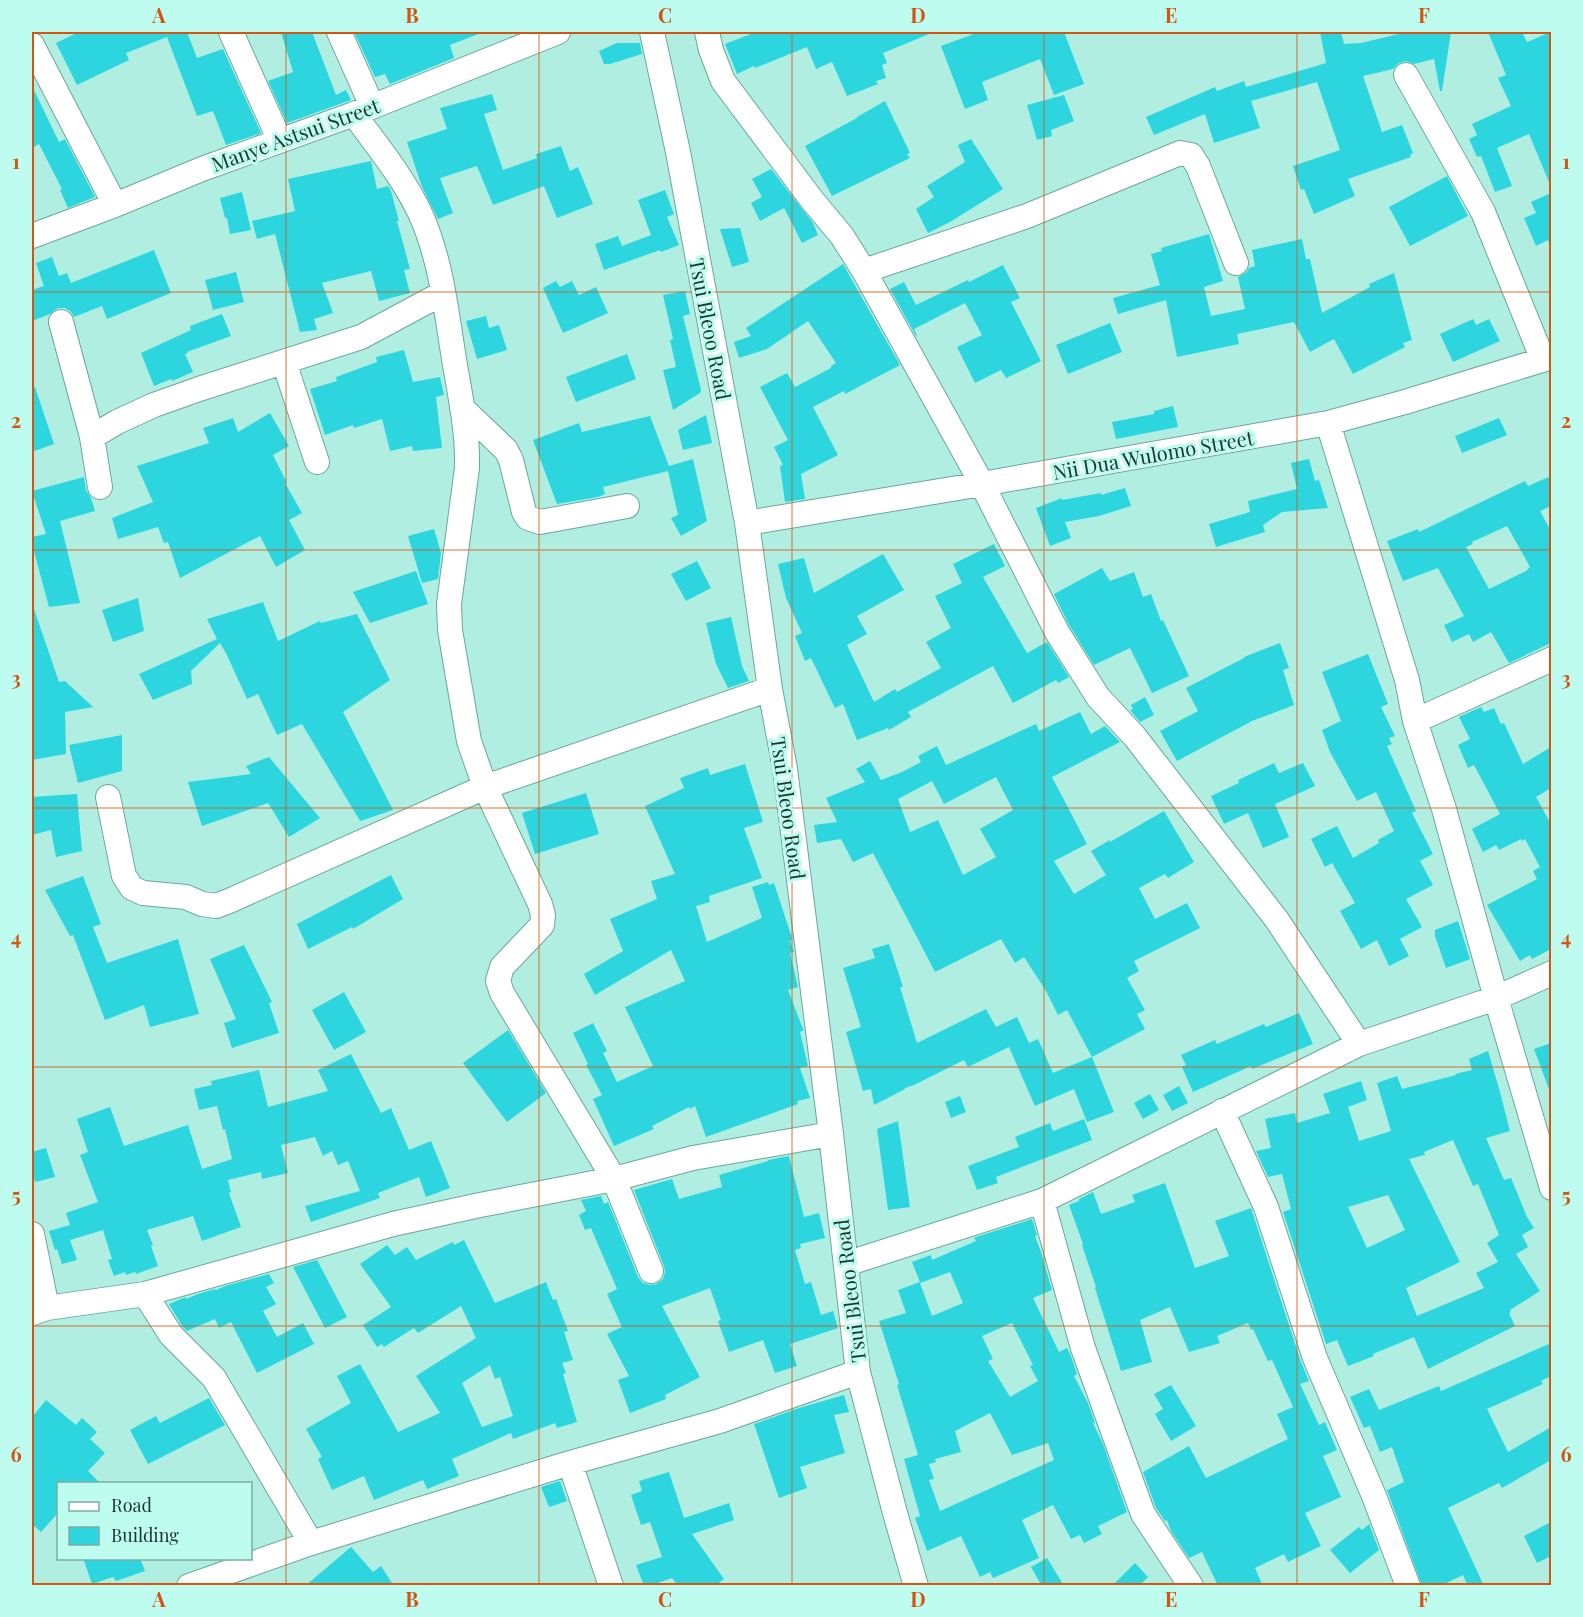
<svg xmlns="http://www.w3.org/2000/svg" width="1583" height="1617" viewBox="0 0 1583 1617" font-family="'Playfair Display',serif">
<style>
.building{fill:#2dd6de;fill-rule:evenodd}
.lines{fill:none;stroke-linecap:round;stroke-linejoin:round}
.street-casing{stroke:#6ba89c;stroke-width:26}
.street{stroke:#fff;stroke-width:24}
.grid{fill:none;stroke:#d45510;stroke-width:1.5;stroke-opacity:0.55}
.labels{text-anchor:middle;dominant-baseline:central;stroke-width:6;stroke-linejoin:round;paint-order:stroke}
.street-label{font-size:20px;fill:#1b3530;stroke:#bdfcee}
.neatline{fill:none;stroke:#d45510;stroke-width:2}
.grid-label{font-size:20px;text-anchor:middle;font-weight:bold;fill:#d45510}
</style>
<rect width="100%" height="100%" fill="#b0eee1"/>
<path class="building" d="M79,32H187L197,58L223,49L261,133L226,145L213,111L197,116L167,37L126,53L129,60L77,85L56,43Z
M281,32H312L336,95L346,90L351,100L287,123L268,81L293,72Z
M354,32H481V33L450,45L454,58L390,84L385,74L375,77Z
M756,32H934L883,53L887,63L882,65L886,78L876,81L878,84L847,96L832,62L816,69L807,47L755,68L754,66L737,74L725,44Z
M979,32H1064L1084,84L1054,95L1040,59L982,82L988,100L965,109L941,46Z
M1320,32H1341L1344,44L1361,43L1407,32H1451L1442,91H1440L1434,59L1414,64L1406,61L1399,63L1393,69L1363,76L1382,132L1402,125L1413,153L1410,155L1411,157L1348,179L1355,196L1314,214L1304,189L1301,190L1293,166L1340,150L1317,82L1251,101L1260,128L1214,143L1205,114L1154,135L1146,117L1215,87L1217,91L1244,81L1246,87L1326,63Z
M1488,32H1522L1527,42L1551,32V187L1529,134L1497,148L1512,186L1495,192L1481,156L1477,157L1469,139L1477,135L1472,124L1511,106L1498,78L1506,75Z
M617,43H640L642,54L610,64H604L599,51Z
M32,86L59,142L65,139L95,197L68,208L60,190L62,189L39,144L32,148Z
M492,94L497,110L484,114L503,170L537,158L536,154L561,146L570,171L578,167L593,204L557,218L544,186L493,205L477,166L440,178L453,213L438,219L422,187L407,142L447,129L440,108Z
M1064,95L1074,121L1051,130L1052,136L1037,140L1027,105Z
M885,101L910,153L907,154L910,158L832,196L805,146L857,118V117Z
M971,139L1003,189L950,222L928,233L916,209L934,197L927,186L965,162L958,145Z
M371,161L377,189L388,186L391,191L399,221H397L410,269L404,270L410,293L379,301L371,271L322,283L333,313L314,319L317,330L300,332L275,234L257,239L252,221L295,211L288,179Z
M771,169L813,223L818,235L802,243L784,208L760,221L751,203L762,197L752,179Z
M1447,176L1468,216L1410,246L1389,207Z
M665,190L674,214L667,217L679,245L661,252L660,250L604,270L595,244L618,236L622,246L651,235L638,200Z
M242,192L251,230L230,234L227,218H225L220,198Z
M1551,193V249L1548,240L1536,246L1524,218L1536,213L1531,202Z
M740,228L749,262L732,267L720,229Z
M1209,234L1223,281L1204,287L1211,316L1245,309L1238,277L1247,272L1249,268L1255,266L1252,250L1302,239L1306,259H1310L1322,313L1370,287L1369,284L1394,273L1412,340L1403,343L1405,347L1353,374L1334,339L1310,352L1294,322L1237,334L1239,344L1177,357L1166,300L1118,314L1113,298L1160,285L1151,254L1162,251L1161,248Z
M154,250L171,293L107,319L102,306L74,317L71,312L65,308H58L50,314L32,321V290L44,286L36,263L52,257L59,276L67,273L71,283Z
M843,264L900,365L845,394L844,391L813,407L838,455L801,474L805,499L785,502L780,466L783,465L774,447L788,440L760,387L787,373L795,387L831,368V366L836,363L808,321L767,349L739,358L734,342L751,336L746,328Z
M1003,265L1020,298L1011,302L1041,361L1006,378L1001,370L975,383L957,347L982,335L965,303L914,329L917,335L916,336L890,289L904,282L916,305L968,280L969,282Z
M236,272L244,302L213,310L205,280Z
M556,281L560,287L572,281L579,295L596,287L608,313L563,333L543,288Z
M685,291L690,314L683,316L701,390L700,393L673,410L663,370L676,367L670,340L673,339L663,295Z
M222,314L231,336L187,352L188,353L185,354L193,372L172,381L171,379L154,386L141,353L191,330L190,326Z
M486,316L489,328L499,325L507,350L477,359L466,321Z
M1473,319L1476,325L1489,319L1500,341L1453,362L1440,334Z
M1110,323L1122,352L1068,374L1056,345Z
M404,350L413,382L440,377L444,395L436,397L442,448L413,451L412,446L390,451L382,419L354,428L353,425L325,435L310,389L337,381L336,377L377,362L376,357Z
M627,354L636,379L576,402L566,377Z
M32,387H35L54,444L32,452Z
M1173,406L1178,427L1116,439L1112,422L1154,414V411Z
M270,413L289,446L273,455L287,483H285L302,513L289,520L305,550L276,567L260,536L180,578L168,542L164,543L158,527L118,539L112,518L153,502L137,466L209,443L203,428L233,418L238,432Z
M706,415L712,443L683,450L678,430Z
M650,416L669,466L693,459L707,521L681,536L671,518L678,515L668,471L603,487L605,494L598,497L557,504L533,440L579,423L582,432Z
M1499,418L1507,435L1462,453L1455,436Z
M1309,459L1315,481L1319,480L1328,508L1282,512L1263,525L1265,532L1216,547L1209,524L1250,512L1248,501L1297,489L1291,463Z
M1551,476V506L1540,511L1551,531V643L1509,663L1491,632L1473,642L1469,634L1452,642L1444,625L1464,616L1438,568L1403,581L1387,541L1418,529L1419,532L1525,481L1528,486ZM1507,526L1530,567L1526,571L1489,589L1466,547L1473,544L1472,542Z
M84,477L86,490L91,498L95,511L60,521L80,603L49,607L32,544V537L46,534L32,491Z
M1125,488L1131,506L1099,516L1065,522L1071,538L1050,546L1036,508L1062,498V500L1101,493V495Z
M434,529L441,553L438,579L422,583L408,536Z
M994,544L1005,566L983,577L1027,653L1047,642L1069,677L1058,683L1056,680L1013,703L993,666L908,712L911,717L889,730L888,728L857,740L843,704L835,708L811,658L805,661L795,636L802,633L786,598L778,564L804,558L814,593L883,554L904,590L857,616L867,634L847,645L874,702L895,689L897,692L941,668L926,642L951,628L935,596L962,583L953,564Z
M697,561L711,588L686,601L671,574Z
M1102,568L1110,581L1134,572L1143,597L1151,594L1161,621L1163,620L1189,676L1152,693L1130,648L1094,665L1069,625L1054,594Z
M416,571L428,604L370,623L353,592Z
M138,598L144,631L113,642L102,610Z
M263,602L278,641L320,621L321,623L357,614L390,680L343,712L393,810L360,821L302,724L277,735L258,694L247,699L226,653L220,643L191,671L192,684L153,700L139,674L217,639L207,619Z
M32,609H34L59,682L65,681L93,707L65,712L66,754L32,760Z
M731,617L742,666L749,681L728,688L716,664L706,623Z
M1280,643L1289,668L1283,670L1294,705L1252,721L1177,761L1160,731L1198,711L1186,688L1244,658V657Z
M1368,654L1388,704L1381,707L1395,736L1389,738L1392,744L1387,746L1416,811L1412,813L1433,854L1420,861L1433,885L1406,899L1422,927L1400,939L1409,956L1389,966L1377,940L1361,949L1340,911L1355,903L1332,863L1325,867L1311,839L1337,826L1353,858L1379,843L1378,840L1394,831L1376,792L1357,801L1330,752L1322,730L1341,721L1322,672Z
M1145,697L1154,715L1140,722L1130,710L1133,709L1131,705Z
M1481,707L1484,712L1494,708L1501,724L1504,723L1523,764L1551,747V788L1536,797L1551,824V949L1532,959L1530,955L1520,961L1487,905L1537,879L1533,871L1540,867L1525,839L1522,841L1521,839L1499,850L1496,845L1483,852L1472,829L1500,814L1474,765L1468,768L1458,745L1470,739L1459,717Z
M1080,712L1091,734L1105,726L1120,742L1052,777L1087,844L1054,861L1074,894L1106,875L1091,851L1110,840V842L1164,811L1194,862L1168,878L1165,874L1139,888L1155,919L1187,903L1200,928L1134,961L1139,971L1127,978L1145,1010L1137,1014L1145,1029L1092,1057L1114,1112L1087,1122L1074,1089L1035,1106L1009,1047L968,1067L964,1060L914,1085L905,1088V1089L874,1105L871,1089L863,1091L846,1032L861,1027L843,968L875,958L872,949L889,944L903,987H900L917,1043L986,1009L996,1027L1017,1017L1029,1043L1038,1039L1053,1073L1092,1057L1067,1010L1058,1015L1046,991L1024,957L1015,963L1001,939L935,972L873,853L853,862L841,839L817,843L814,825L837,822L826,798L865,782L856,769L870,761L881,780L902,772L921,762L918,756L937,746L946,765L1036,724L1039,731ZM996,777L1013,810L980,829L996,857L963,875L938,820L910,832L898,799L932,781L944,804Z
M122,735V771L78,783L69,745Z
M269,757L320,818L289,837L268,803L202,826L188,782L251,774L246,766Z
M1274,763L1279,773L1303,763L1315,786L1275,804L1289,837L1263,848L1248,813L1224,824L1211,796L1239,783L1238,780Z
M745,764L763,822L744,828L762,878L709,896L710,902L696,906L707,942L762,918L752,887L768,882L769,885L774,883L792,938V940L790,941L794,952L790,953L798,987L788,990L803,1029L804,1030L800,1032L808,1066L800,1068L810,1098L797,1101L798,1104L706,1137L695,1106L690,1109L689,1107L652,1126L654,1129L614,1146L593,1099L602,1095L586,1065L588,1064L573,1033L593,1023L607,1051L603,1053L617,1082L653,1066L625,1007L685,981L671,950L595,995L584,974L623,951L610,919L657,899L651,881L675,874L645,806L684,788L680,778L708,768L710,775Z
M586,793L599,834L535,854L522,813Z
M77,794L82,851L56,857L51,830L32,835V797Z
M391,875L403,899L353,929L352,927L308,949L297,924Z
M83,876L101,924L93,927L107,963L178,939L199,1014L150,1027L144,1005L105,1020L73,935L70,936L45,890Z
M1458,921L1470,959L1446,968L1435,936V930Z
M244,945L272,1002L269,1003L279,1033L232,1048L224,1023L236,1019L210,959Z
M344,992L366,1032L334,1050L312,1010Z
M1299,1013L1313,1044L1252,1069L1251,1066L1193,1092L1182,1067L1186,1065L1181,1055L1215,1040L1217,1044L1264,1024L1266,1027Z
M508,1030L546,1093L507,1122L463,1063Z
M1551,1043V1092H1550L1534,1049Z
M1488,1051L1500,1092L1510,1131L1486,1138L1504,1180L1511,1178L1527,1217L1534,1228L1522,1235L1528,1247L1516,1254L1540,1291L1510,1310L1511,1312L1509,1313L1515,1326L1428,1369L1414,1337L1373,1354L1374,1356L1348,1366L1337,1340L1326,1344L1283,1212L1291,1209L1282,1174L1268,1177L1256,1151L1271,1148L1265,1119L1295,1113L1297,1123L1330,1113L1323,1094L1361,1081L1367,1100L1348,1107L1359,1141L1391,1131L1377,1083L1397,1076L1402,1089L1456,1075L1455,1074L1472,1070L1469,1059ZM1453,1140L1473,1186L1478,1184L1499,1235L1487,1243L1498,1262L1476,1273L1484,1288L1417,1316L1406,1288L1460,1262L1409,1159L1425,1155L1424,1152ZM1388,1195L1405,1230L1367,1248L1348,1207Z
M351,1054L381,1113L391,1108L409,1150L431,1141L450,1188L426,1197L419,1177L378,1193L380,1198L311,1222L305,1206L360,1191L348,1161L338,1165L332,1151L323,1156L315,1137L281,1145L288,1173L262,1179L261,1172L228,1180L231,1192L229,1193L241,1227L202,1241L193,1216L147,1230L153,1245L151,1246L158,1266L136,1274L135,1272L126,1275L125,1272L114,1276L108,1260L112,1259L103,1230L70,1240L77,1260L62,1264L57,1249L55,1250L49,1231L70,1225L66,1213L98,1202L80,1155L88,1152L77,1119L110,1107L124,1146L188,1125L202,1169L232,1159L225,1129L223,1130L217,1106L199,1110L194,1089L212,1085L211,1081L259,1070L268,1107L328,1091L318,1070Z
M1179,1086L1188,1103L1172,1111L1163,1095Z
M1150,1094L1159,1110L1143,1119L1134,1103Z
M960,1096L966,1112L951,1118L945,1102Z
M1084,1119L1092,1140L996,1177L998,1183L977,1190L968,1166L1019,1147L1015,1137L1050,1123L1053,1131Z
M898,1121L910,1207L888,1210L877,1129Z
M46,1148L55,1177L35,1182L32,1170V1152Z
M789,1156L804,1217L819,1213L825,1238L800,1244L801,1248L795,1250L805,1284L811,1282L821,1315L833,1311L838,1328L790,1344L797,1366L775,1373L763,1340L729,1352L718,1321L721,1320L710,1288L662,1306L700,1377L665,1395L666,1399L630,1413L618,1380L629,1376L607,1334L622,1327L607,1294L617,1289L591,1228L585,1230L579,1215L586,1211L581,1200L601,1196L604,1204L608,1202L638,1277L643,1283L650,1285L656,1284L663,1279L665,1272L664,1266L634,1190L672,1179L679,1199L722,1187L719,1175L768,1161V1160Z
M1165,1183L1195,1268L1229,1256L1215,1221L1251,1208L1301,1362L1309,1381L1300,1384L1319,1425L1325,1422L1337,1450L1323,1456L1341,1497L1305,1513L1321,1546L1288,1562L1284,1554L1255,1568L1263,1586H1218L1202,1552L1189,1558L1171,1531L1167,1520L1165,1521L1156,1508L1143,1472L1189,1446L1206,1478L1288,1439L1277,1414L1293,1407L1272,1360L1268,1361L1253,1329L1251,1330L1248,1323L1217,1336L1220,1343L1189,1352L1170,1307L1140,1320L1152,1362L1121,1371L1095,1288L1096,1287L1082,1245L1083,1244L1069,1205L1079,1201V1199L1093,1192L1101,1214L1135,1202L1132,1195Z
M1032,1219L1037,1235L1035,1236L1041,1252L1052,1290L1033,1298L1059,1352L1067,1348L1071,1356L1077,1374L1074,1376L1088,1403L1095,1423H1093L1103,1444L1127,1512L1098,1526L1102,1534L1084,1543L1080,1535L1071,1539L1053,1505L1022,1520L1039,1558L993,1578L990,1572L980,1577L961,1536L927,1551L915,1518L920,1516L904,1459L918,1455L897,1385L899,1384L879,1321L906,1313L898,1290L920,1282L912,1262L931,1255L932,1260L976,1241L974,1238L976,1237ZM950,1272L963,1303L932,1316L920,1283ZM1012,1323L1033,1365L1030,1366L1038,1381L1010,1397L988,1361L993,1359L982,1336ZM990,1413L1012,1455L1048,1443L1054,1460L940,1511L929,1480L934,1479L929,1464L936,1462L935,1459L961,1452L955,1431Z
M464,1240L495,1303L546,1282L553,1300L556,1299L568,1331L564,1332L573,1360L562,1363L566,1373L563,1374L577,1422L557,1428L555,1423L513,1439L511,1433L452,1459L459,1476L427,1489L423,1480L374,1500L364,1476L332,1490L318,1459L322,1457L306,1429L351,1403L337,1376L360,1364L398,1432L440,1413L416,1376L476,1338L461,1306L418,1333L414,1328L384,1347L382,1344L377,1347L363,1325L391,1307L360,1264L387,1245L395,1255L407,1247L416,1260L453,1242L454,1245ZM490,1365L495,1379L500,1377L513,1416L482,1427L462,1383Z
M317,1260L347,1317L325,1328L293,1267Z
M269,1274L274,1283L266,1287L276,1304L263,1311L277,1337L303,1323L314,1344L257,1373L231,1322L219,1328L215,1319L187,1331L182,1326L169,1304L181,1299L186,1297V1299L198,1294L215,1289L216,1290L225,1286Z
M1551,1343V1376L1541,1381L1543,1384L1487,1409L1508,1452L1551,1427V1460L1502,1488L1499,1483L1448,1508L1484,1586H1468L1463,1575L1440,1586H1422L1387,1490L1404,1482L1392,1447L1380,1452L1370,1426L1364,1428L1350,1397L1369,1389L1379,1410L1439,1386L1441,1391Z
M1171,1385L1196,1426L1171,1441L1155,1414L1163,1409L1154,1394Z
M844,1395L849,1412L834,1415L845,1453L800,1467L807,1488L779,1498L754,1424L799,1408Z
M209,1398L225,1425L148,1464L130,1430L156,1416L160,1423Z
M46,1400L76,1425L82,1418L97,1432L90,1439L105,1453L88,1471L101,1484H58V1513L41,1532L32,1524V1417Z
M669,1472L684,1518L729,1503L734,1520L692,1534L724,1579L715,1586H678L672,1578L649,1586H644L636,1565L662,1557L650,1522L641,1525L631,1495L642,1491L639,1481Z
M560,1481L567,1501L549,1507L541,1487Z
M1551,1522V1556L1537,1563L1524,1536Z
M1369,1524L1379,1550L1350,1573L1330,1550L1359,1527L1362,1530Z
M351,1547L373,1572L381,1566L394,1586H305Z
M83,1558H140L145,1571L116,1581L113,1577L92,1584Z
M1047,1558L1064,1586H1042L1031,1567Z
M1135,1563L1148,1577L1139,1586H1112Z"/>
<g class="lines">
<defs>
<path id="street" d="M231,32L280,141
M339,32L372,106
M652,32L678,152L747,523L770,689L785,769L831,1134L858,1372L895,1513L916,1586
M707,32L711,50L723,81L812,200L842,236L864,271L982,484L1057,632L1098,697L1135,737L1277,920L1359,1044L1496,998L1444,809L1415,721L1407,680L1328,423
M32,45L115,205
M1406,75L1483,212L1543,360
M354,114C377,146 403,177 420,213C441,259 446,310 454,359C460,395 468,431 467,468L449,604L450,630L469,741L485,787L540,904L543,915L542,925L502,967L498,981L502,993L614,1179L651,1271
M32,236L115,205L202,169L354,114L558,32
M864,271L1027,216L1180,153L1191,155L1198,166L1236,263
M61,322L92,437
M284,362L317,462
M462,408L506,450L511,460L524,512L528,518L540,522L627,506
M100,487L92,437L117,422L154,405L199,389L361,337L443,293
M747,523L982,484L1328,423L1405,402L1552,357
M1415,721L1552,659
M108,797L124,876L132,888L143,893L186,897L202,904L216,906L229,901L485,787L770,689
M1552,973L1496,998L1552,1188
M1222,1111L1266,1207L1315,1358L1374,1496L1408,1586
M1042,1201L1083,1348L1143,1514L1191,1586
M32,1234L47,1308
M846,1264L1042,1201L1359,1044
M145,1294L171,1335L214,1378L311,1543
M32,1313L47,1308L145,1294L393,1224L480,1205L614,1179L693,1158L831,1134
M570,1463L611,1586
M189,1586L311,1543L570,1463L720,1421L858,1372"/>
</defs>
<use href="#street" class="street-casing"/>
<use href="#street" class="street"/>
</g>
<path class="grid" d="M286,32V1586M539,32V1586M792,32V1586M1044,32V1586M1297,32V1586M32,292H1552M32,550H1552M32,808H1552M32,1067H1552M32,1326H1552"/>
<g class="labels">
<g class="street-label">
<text transform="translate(295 134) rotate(-20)">Manye Astsui Street</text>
<text transform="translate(711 329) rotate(79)">Tsui Bleoo Road</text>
<text transform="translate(1153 454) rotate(-10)">Nii Dua Wulomo Street</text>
<text transform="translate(789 808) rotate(82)">Tsui Bleoo Road</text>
<text transform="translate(849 1291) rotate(-97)">Tsui Bleoo Road</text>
</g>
</g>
<rect width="1583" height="1617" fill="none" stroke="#bdfcee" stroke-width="66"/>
<rect x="57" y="1482" width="195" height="78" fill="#bdfcee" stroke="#7caca2" stroke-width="1.5"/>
<rect x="69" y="1502" width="30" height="9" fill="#ffffff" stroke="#7caca2" stroke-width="1.5"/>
<text x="111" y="1512" font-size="18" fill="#1b3530">Road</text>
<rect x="69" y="1527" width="30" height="18" fill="#2dd6de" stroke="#7caca2" stroke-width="1.5"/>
<text x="111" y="1542" font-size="18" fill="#1b3530">Building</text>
<rect x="33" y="33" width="1517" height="1551" class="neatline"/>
<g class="grid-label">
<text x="159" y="23">A</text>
<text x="412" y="23">B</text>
<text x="665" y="23">C</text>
<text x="918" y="23">D</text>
<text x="1171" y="23">E</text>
<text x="1424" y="23">F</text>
<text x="16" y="169">1</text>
<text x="1566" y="169">1</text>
<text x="16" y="428">2</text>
<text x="1566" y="428">2</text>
<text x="16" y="686">3</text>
<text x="1566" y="686">3</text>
<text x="16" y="945">4</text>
<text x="1566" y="945">4</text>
<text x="16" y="1203">5</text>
<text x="1566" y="1203">5</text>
<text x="16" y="1462">6</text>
<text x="1566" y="1462">6</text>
<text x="159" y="1607">A</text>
<text x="412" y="1607">B</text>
<text x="665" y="1607">C</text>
<text x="918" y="1607">D</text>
<text x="1171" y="1607">E</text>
<text x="1424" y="1607">F</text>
</g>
</svg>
